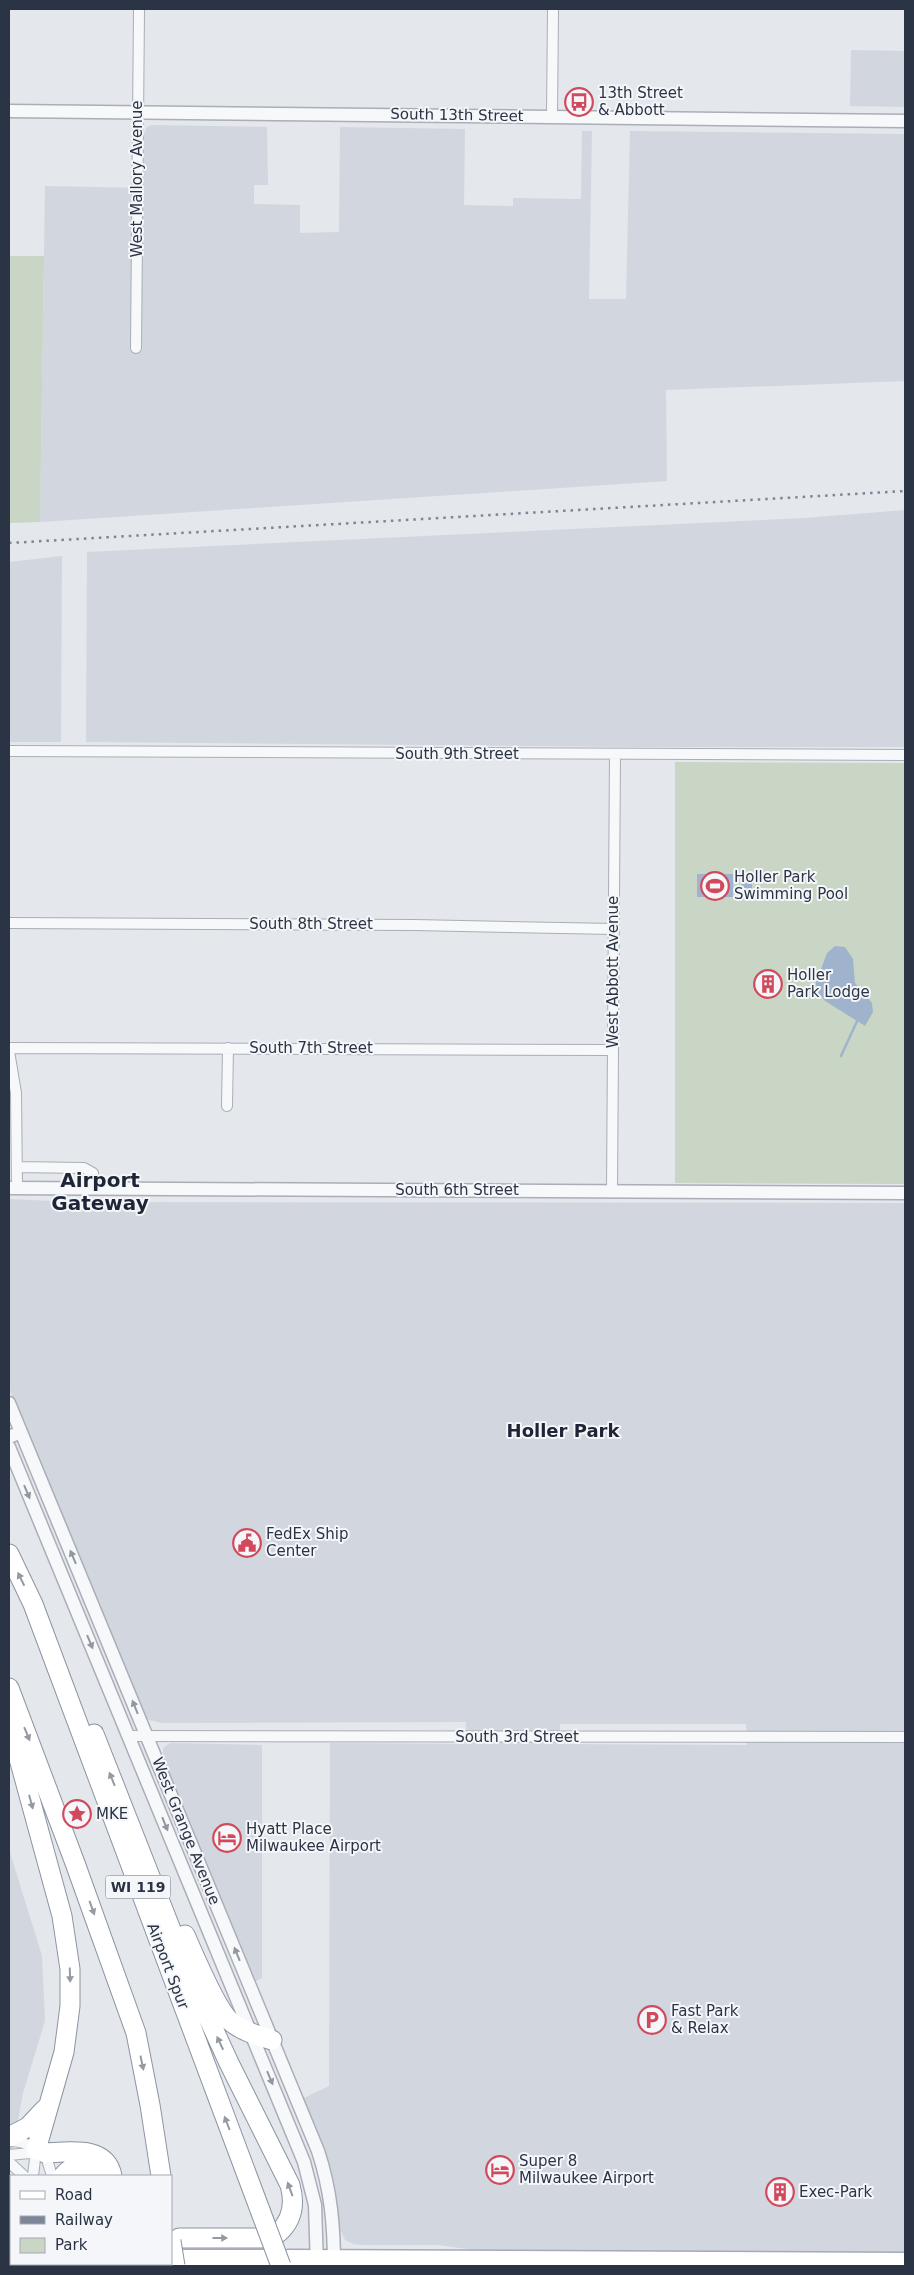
<svg xmlns="http://www.w3.org/2000/svg" width="914" height="2275" viewBox="0 0 914 2275" font-family="'DejaVu Sans',sans-serif">
<style>
.built{fill:#d2d6de;fill-rule:evenodd}
.green{fill:#c9d6c5}
.water{fill:#9fb4cc}
.lines{fill:none;stroke-linecap:round;stroke-linejoin:round}
.stream{stroke:#9fb4cc;stroke-width:2.5}
.minor-casing{stroke:#a9aeb7;stroke-width:12}
.tertiary-casing{stroke:#a9aeb7;stroke-width:15}
.primary-casing{stroke:#a3abb8;stroke-width:19}
.motorway-casing{stroke:#8b94a3;stroke-width:21}
.minor{stroke:#f7f8fa;stroke-width:10}
.tertiary{stroke:#f7f8fa;stroke-width:12}
.primary{stroke:#fff;stroke-width:16}
.motorway{stroke:#fff;stroke-width:19}
.rail{stroke:#7d8696;stroke-width:2.5;stroke-dasharray:2.5 5;stroke-linecap:butt}
.motorway-bridge-casing{stroke:#8b94a3;stroke-width:21;stroke-linecap:butt}
.motorway-bridge{stroke:#fff;stroke-width:19}
.oneway{fill:#9196a0}
.oneway2{fill:#959aa2}
.labels{text-anchor:middle;dominant-baseline:central;stroke-width:4;stroke-linejoin:round;paint-order:stroke}
.shield{fill:#f4f6f9;stroke:#676e7b;stroke-width:1}
.shield-label{font-size:14px;font-weight:bold;fill:#2b3445}
.poi-label{font-size:15px;fill:#2b3445;stroke:#f4f6f9;text-anchor:start}
.street-label{font-size:15px;fill:#2b3445;stroke:#f4f6f9}
.quarter-label{font-size:18px;font-weight:bold;fill:#1d2536;stroke:#f4f6f9}
.district-label{font-size:20px;font-weight:bold;fill:#1d2536;stroke:#f4f6f9}
</style>
<rect width="100%" height="100%" fill="#e4e7ec"/>
<path class="built" d="M851,50L905,51V107L850,106Z
M152,125L267,127L268,185H254V204L300,205V233L339,232L340,127L465,129L464,205L513,206V198L581,199L582,131H592L589,299H626L630,131L905,134V381L666,390L667,481L40,522L45,186L144,188V134L147,127Z
M905,510V747H638L86,742L87,552L805,518Z
M62,556L61,742H9V562Z
M9,1199L74,1202L905,1203V2254L489,2252L438,2245H361L353,2244L345,2240L339,2227L332,2172L304,2098L329,2086L330,1743L466,1744V1722L162,1723L145,1719L9,1388ZM560,1724H746L747,1745L560,1744Z
M170,1743L262,1745V1978L256,1981L163,1757V1748Z
M9,1849L42,1956L45,2021L23,2093L9,2171Z"/>
<path class="green" d="M9,256H44L40,522L9,523Z
M675,762L905,763V1184L675,1183Z"/>
<path class="water" d="M697,874H733V897H697Z
M741,875H752V897H741Z
M835,946L845,947L853,959L855,983L872,1003L873,1012L865,1026L825,1001L814,988L827,953Z"/>
<g class="lines">
<path class="stream" d="M841,1056L858,1019"/>
<defs>
<path id="minor" d="M552,117L553,9
M136,348L139,9
M9,751L905,755
M9,923L414,925L614,929
M9,1048L613,1050
M9,1051L16,1093L17,1188
M227,1106L228,1048
M17,1167L84,1168L93,1173L94,1188
M612,1191L615,754
M129,1736L905,1737
M9,2141C29,2141 29,2148 45,2153L52,2176
M9,2155L30,2153L36,2150
M9,2162L24,2176
M33,2176L36,2150
M34,2264V2266"/>
<path id="tertiary" d="M9,111L905,121
M9,1188L905,1193
M9,1403L318,2151C331,2190 334,2226 334,2266
M9,1437L21,1432
M9,1447L304,2162L315,2205L317,2266"/>
<path id="primary" d="M9,2251L11,2249
M182,2258H269
M288,2258L905,2261
M42,2266L45,2264
M143,2266L148,2264"/>
<path id="motorway" d="M9,1554L33,1604L260,2210
M9,1688L75,1863L136,2033L150,2105L161,2176
M9,1722L62,1916L70,1969V2006L64,2052L36,2150
M94,1734L190,1978L229,2063L290,2185C295,2203 293,2220 278,2233
M185,1935C194,1955 216,2009 230,2021C241,2031 259,2036 272,2040
M9,2137L28,2127L45,2109
M45,2153C69,2152 106,2145 112,2176
M63,2176C74,2162 92,2163 104,2175
M179,2238H262"/>
</defs>
<use href="#minor" class="minor-casing"/>
<use href="#tertiary" class="tertiary-casing"/>
<use href="#primary" class="primary-casing"/>
<use href="#motorway" class="motorway-casing"/>
<use href="#minor" class="minor"/>
<use href="#tertiary" class="tertiary"/>
<use href="#primary" class="primary"/>
<use href="#motorway" class="motorway"/>
<path class="rail" d="M9,543L905,491"/>
<defs>
<path id="motorway-bridge" d="M260,2210L281,2266
M171,2241L175,2266"/>
</defs>
<use href="#motorway-bridge" class="motorway-bridge-casing"/>
<use href="#motorway-bridge" class="motorway-bridge"/>
</g>
<defs><path id="oneway-solid" d="M-6-.8H1V-3.2L6.5 0L1 3.2V.8H-6Z" transform="scale(1.25)"/></defs>
<g class="oneway">
<use href="#oneway-solid" transform="translate(27 1492) rotate(67)"/>
<use href="#oneway-solid" transform="translate(73 1557) rotate(-113)"/>
<use href="#oneway-solid" transform="translate(90 1642) rotate(67)"/>
<use href="#oneway-solid" transform="translate(135 1707) rotate(-112)"/>
<use href="#oneway-solid" transform="translate(165 1824) rotate(68)"/>
<use href="#oneway-solid" transform="translate(237 1954) rotate(-112)"/>
<use href="#oneway-solid" transform="translate(270 2078) rotate(67)"/>
</g>
<g class="oneway2">
<use href="#oneway-solid" transform="translate(21 1579) rotate(-116)"/>
<use href="#oneway-solid" transform="translate(27 1734) rotate(68)"/>
<use href="#oneway-solid" transform="translate(112 1779) rotate(-112)"/>
<use href="#oneway-solid" transform="translate(31 1802) rotate(75)"/>
<use href="#oneway-solid" transform="translate(92 1908) rotate(70)"/>
<use href="#oneway-solid" transform="translate(70 1975) rotate(88)"/>
<use href="#oneway-solid" transform="translate(220 2043) rotate(-115)"/>
<use href="#oneway-solid" transform="translate(142 2063) rotate(78)"/>
<use href="#oneway-solid" transform="translate(227 2123) rotate(-111)"/>
<use href="#oneway-solid" transform="translate(290 2189) rotate(-110)"/>
<use href="#oneway-solid" transform="translate(220 2238)"/>
</g>
<defs>
<symbol id="bus-ring" viewBox="-11 -11 22 22"><circle r="9.5" fill="#f4f6f9" stroke="#d1495b" stroke-width="1.5"/><path d="M-5-6H5V4H4V6H2V4H-2V6H-4V4H-5ZM-3.5-4V0h7V-4ZM-3.5 1.2v1.5H-2V1.2ZM2 1.2v1.5H3.5V1.2Z" fill="#d1495b"/></symbol>
<symbol id="stadium-ring" viewBox="-11 -11 22 22"><circle r="9.5" fill="#f4f6f9" stroke="#d1495b" stroke-width="1.5"/><path d="M0-5a6.5 5 0 1 0 0 10a6.5 5 0 1 0 0-10ZM-3.5-1.8h7v3.6h-7Z" fill="#d1495b"/></symbol>
<symbol id="building-ring" viewBox="-11 -11 22 22"><circle r="9.5" fill="#f4f6f9" stroke="#d1495b" stroke-width="1.5"/><path d="M-4-6H4V6H1V3H-1V6H-4ZM-2.5-4.3h1.7v1.8h-1.7ZM.8-4.3h1.7v1.8H.8ZM-2.5-1h1.7V.8h-1.7ZM.8-1h1.7V.8H.8Z" fill="#d1495b"/></symbol>
<symbol id="civic-ring" viewBox="-11 -11 22 22"><circle r="9.5" fill="#f4f6f9" stroke="#d1495b" stroke-width="1.5"/><path d="M-.6-6.5H3V-4.5H.6V-3L4-1V1h2V6H-6V1h2V-1L-.6-3ZM-1.2 2.5V6h2.4V2.5Z" fill="#d1495b"/></symbol>
<symbol id="sight-ring" viewBox="-11 -11 22 22"><circle r="9.5" fill="#f4f6f9" stroke="#d1495b" stroke-width="1.5"/><path d="M0-6L1.8-2.2L6-1.7L2.9 1.2L3.7 5.4L0 3.3L-3.7 5.4L-2.9 1.2L-6-1.7L-1.8-2.2Z" fill="#d1495b"/></symbol>
<symbol id="hotel-ring" viewBox="-11 -11 22 22"><circle r="9.5" fill="#f4f6f9" stroke="#d1495b" stroke-width="1.5"/><path d="M-6-4.5h1.5V1H6V5H4.5V3h-9V5H-6ZM-4 0a1.8 1.8 0 1 1 3.6 0ZM.5 0V-2.5h3Q6-2.5 6 0Z" fill="#d1495b"/></symbol>
<symbol id="parking-ring" viewBox="-11 -11 22 22"><circle r="9.5" fill="#f4f6f9" stroke="#d1495b" stroke-width="1.5"/><path d="M-3.5-5.5H1a3.5 3.5 0 0 1 0 7H-1V5.5H-3.5ZM-1-3.4V-.6H.8a1.4 1.4 0 0 0 0-2.8Z" fill="#d1495b"/></symbol>
</defs>
<g fill-rule="evenodd">
<use href="#bus-ring" x="563" y="86" width="32" height="32"/>
<use href="#stadium-ring" x="699" y="870" width="32" height="32"/>
<use href="#building-ring" x="752" y="968" width="32" height="32"/>
<use href="#civic-ring" x="231" y="1527" width="32" height="32"/>
<use href="#sight-ring" x="61" y="1798" width="32" height="32"/>
<use href="#hotel-ring" x="211" y="1822" width="32" height="32"/>
<use href="#parking-ring" x="636" y="2004" width="32" height="32"/>
<use href="#hotel-ring" x="484" y="2154" width="32" height="32"/>
<use href="#building-ring" x="764" y="2176" width="32" height="32"/>
</g>
<g class="labels">
<rect class="shield" x="105.5" y="1875.5" width="65" height="23" rx="4"/>
<g class="shield-label">
<text x="138" y="1887">WI 119</text>
</g>
<g class="poi-label">
<text x="598" y="93">13th Street<tspan x="598" dy="17">&amp; Abbott</tspan></text>
<text x="734" y="877">Holler Park<tspan x="734" dy="17">Swimming Pool</tspan></text>
<text x="787" y="975">Holler<tspan x="787" dy="17">Park Lodge</tspan></text>
<text x="266" y="1534">FedEx Ship<tspan x="266" dy="17">Center</tspan></text>
<text x="96" y="1814">MKE</text>
<text x="246" y="1829">Hyatt Place<tspan x="246" dy="17">Milwaukee Airport</tspan></text>
<text x="671" y="2011">Fast Park<tspan x="671" dy="17">&amp; Relax</tspan></text>
<text x="519" y="2161">Super 8<tspan x="519" dy="17">Milwaukee Airport</tspan></text>
<text x="799" y="2192">Exec-Park</text>
</g>
<g class="street-label">
<text transform="translate(457 115) rotate(1)">South 13th Street</text>
<text transform="translate(137 179) rotate(-90)">West Mallory Avenue</text>
<text x="457" y="754">South 9th Street</text>
<text x="311" y="924">South 8th Street</text>
<text transform="translate(613 972) rotate(-90)">West Abbott Avenue</text>
<text x="311" y="1048">South 7th Street</text>
<text x="457" y="1190">South 6th Street</text>
<text x="517" y="1737">South 3rd Street</text>
<text transform="translate(186 1831) rotate(68)">West Grange Avenue</text>
<text transform="translate(168 1966) rotate(69)">Airport Spur</text>
</g>
<g class="quarter-label">
<text x="563" y="1430">Holler Park</text>
</g>
<g class="district-label">
<text x="100" y="1180">Airport<tspan x="100" dy="23">Gateway</tspan></text>
</g>
</g>
<rect width="914" height="2275" fill="none" stroke="#2b3445" stroke-width="20"/>
<rect x="10" y="2175" width="162" height="90" fill="#f4f6f9" stroke="#a4a8b1"/>
<rect x="20" y="2191" width="25" height="8" fill="#ffffff" stroke="#a4a8b1"/>
<text x="55" y="2200" font-size="15" fill="#2b3445">Road</text>
<rect x="20" y="2216" width="25" height="8" fill="#7d8696" stroke="#a4a8b1"/>
<text x="55" y="2225" font-size="15" fill="#2b3445">Railway</text>
<rect x="20" y="2238" width="25" height="15" fill="#c9d6c5" stroke="#a4a8b1"/>
<text x="55" y="2250" font-size="15" fill="#2b3445">Park</text>
</svg>
